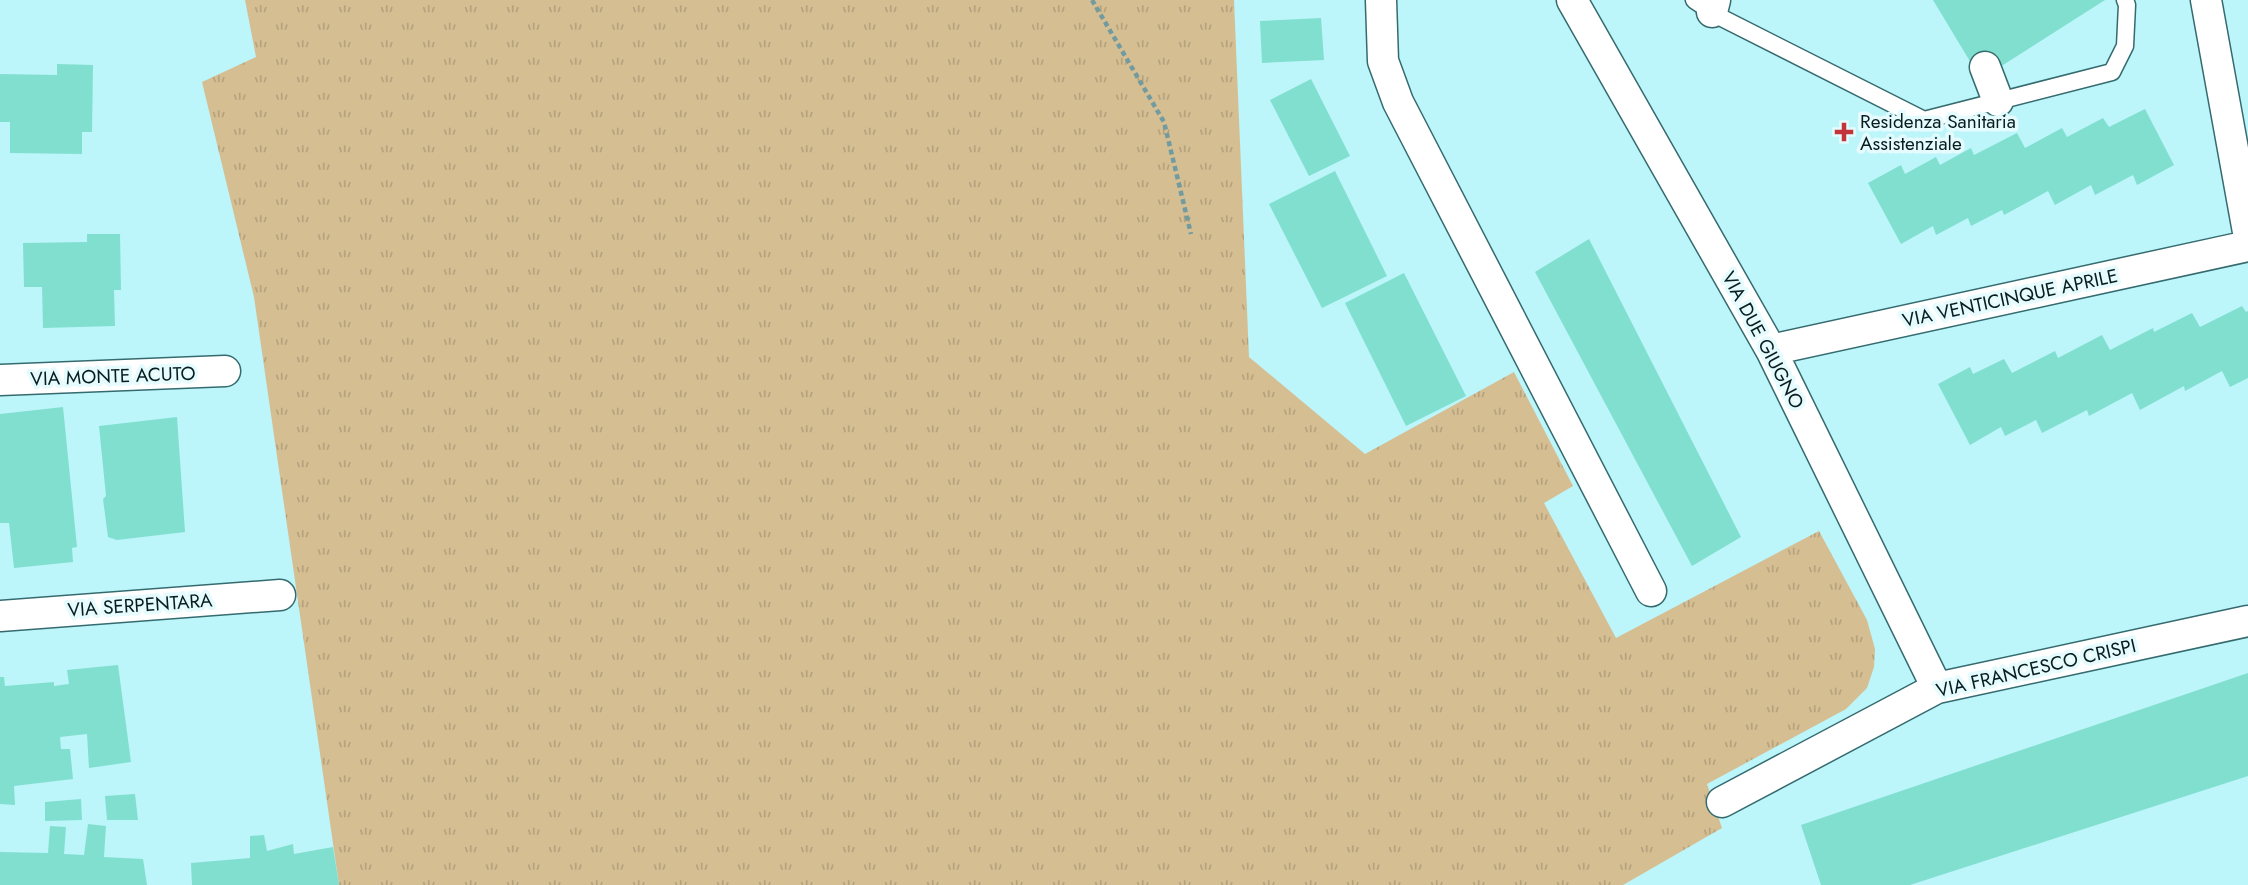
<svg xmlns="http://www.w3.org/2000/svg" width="2248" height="885" viewBox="0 0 2248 885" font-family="Jost,sans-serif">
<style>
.grass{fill:url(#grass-tufts)}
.building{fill:#81dfd0}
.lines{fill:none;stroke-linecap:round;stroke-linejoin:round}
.lane-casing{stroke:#356b6f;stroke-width:19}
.street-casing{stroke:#356b6f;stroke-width:33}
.path{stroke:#719b9f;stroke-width:4.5;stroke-dasharray:5 3.5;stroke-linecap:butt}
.lane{stroke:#fff;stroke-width:16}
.street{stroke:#fff;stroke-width:30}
.poi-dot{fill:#c2333b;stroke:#e5fbfd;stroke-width:2.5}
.labels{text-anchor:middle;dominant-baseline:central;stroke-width:7;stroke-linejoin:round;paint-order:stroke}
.poi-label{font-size:19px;fill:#071d1f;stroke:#e5fbfd;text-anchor:start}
.street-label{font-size:19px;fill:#071d1f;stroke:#e5fbfd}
</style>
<defs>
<pattern id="grass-tufts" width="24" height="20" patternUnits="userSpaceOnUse" patternTransform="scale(1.75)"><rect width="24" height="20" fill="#d6be93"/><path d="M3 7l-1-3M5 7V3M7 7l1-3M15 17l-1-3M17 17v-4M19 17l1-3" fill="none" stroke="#b6a37e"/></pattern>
</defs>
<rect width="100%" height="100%" fill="#bcf5fa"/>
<path class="grass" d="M245,0H1234L1249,357L1365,454L1514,372L1573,486L1544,503L1616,638L1819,531L1867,620L1875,649L1874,667L1867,688L1846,709L1707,784L1722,828L1623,885H339L254,297L202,82L256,57Z"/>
<path class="building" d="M1933,0H2105L2000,67H1985L1971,63Z
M1321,18L1324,60L1262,63L1260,21Z
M57,64L93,65L92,132H82V154L10,153V122H0V74L57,75Z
M1311,79L1350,156L1309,176L1270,100Z
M2145,109L2174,165L2137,185L2133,175L2095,195L2091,185L2055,205L2048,191L2004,215L2002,210L1971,226L1968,218L1936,235L1933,226L1901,244L1868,183L1901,165L1905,174L1936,157L1940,165L1971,148L1974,155L2017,133L2025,148L2062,128L2067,137L2103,118L2109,127Z
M1335,171L1387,276L1322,308L1269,204Z
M87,234H120L121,290H114L115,326L43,328L42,287H24L23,243L87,242Z
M1589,239L1741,537L1692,566L1535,272Z
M1404,273L1466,396L1406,426L1345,303Z
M2242,306L2246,312L2248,311V378L2230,387L2222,371L2185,391L2184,386L2140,410L2132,393L2089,416L2087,410L2042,433L2036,420L2005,436L2001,427L1970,445L1938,384L1970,367L1973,374L2004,359L2012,373L2055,351L2058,358L2102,335L2110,350L2153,328L2154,332L2192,313L2200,327Z
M63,407L77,547L72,548L73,562L14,568L9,523H0V414Z
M177,417L185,532L117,540L108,537L103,499L106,496L99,426Z
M118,665L131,762L89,768L87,734L60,737L61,749H70L73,779L14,786L15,805L0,804V677H4L5,686L54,682V686L69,684L67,670Z
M2248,673V776L1910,885H1821L1801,825Z
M135,794L138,820H107L105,796Z
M81,799L82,820L45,821V802Z
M88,824L106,826L104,857L143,859L147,885H0V852L48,853L50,826L66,827L64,854L84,855Z
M264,835L267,851L293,844L294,854L333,847L339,885H192L191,863L250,858V836Z"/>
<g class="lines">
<defs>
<path id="lane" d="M1694,0L1718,16L1924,120L2112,72L2125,46L2127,5L2125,0"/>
<path id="street" d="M1381,0L1383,61L1398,102L1651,591
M1572,0L1771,350L1937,688
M2206,0L2248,232
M1712,12L1715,0
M1985,67L1998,101
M1771,350L2248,246
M0,380L225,371
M0,616L280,595
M1722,802L1937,688L2248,621"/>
</defs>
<use href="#lane" class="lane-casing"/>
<use href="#street" class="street-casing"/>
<path class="path" d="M1092,0L1164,122L1191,234"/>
<use href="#lane" class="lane"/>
<use href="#street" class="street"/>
</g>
<path class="poi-dot" d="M1840.5 121.5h7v7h7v7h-7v7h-7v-7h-7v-7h7z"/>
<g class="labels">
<g class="poi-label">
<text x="1860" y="121">Residenza Sanitaria<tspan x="1860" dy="22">Assistenziale</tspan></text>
</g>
<g class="street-label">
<text transform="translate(2010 298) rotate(-12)">VIA VENTICINQUE APRILE</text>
<text transform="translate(1763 340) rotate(62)">VIA DUE GIUGNO</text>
<text transform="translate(113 376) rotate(-2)">VIA MONTE ACUTO</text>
<text transform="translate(140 605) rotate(-4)">VIA SERPENTARA</text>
<text transform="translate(2036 668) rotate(-13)">VIA FRANCESCO CRISPI</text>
</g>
</g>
</svg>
